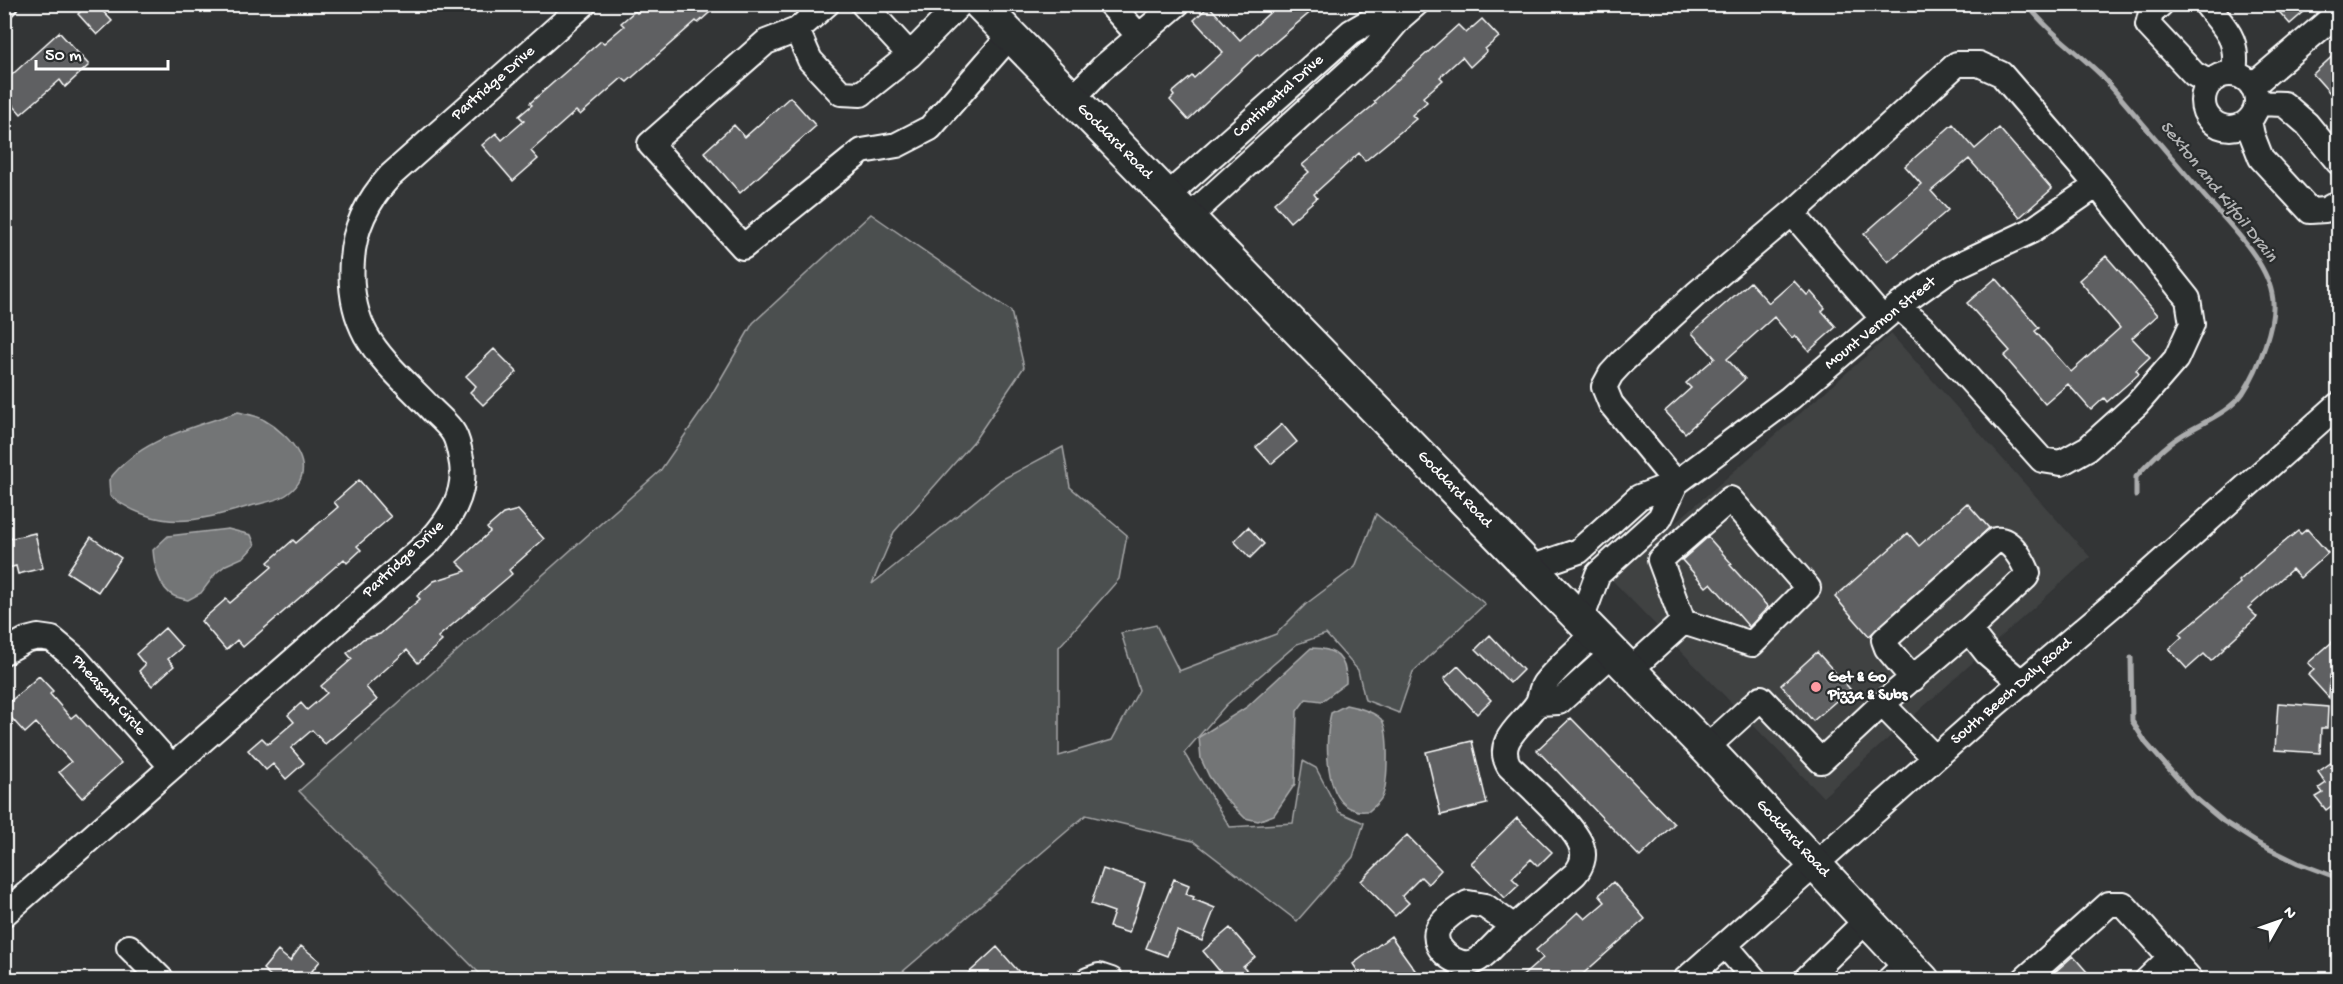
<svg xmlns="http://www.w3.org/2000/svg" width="2343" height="984" viewBox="0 0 2343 984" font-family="'Gochi Hand',sans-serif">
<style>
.built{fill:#404243}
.green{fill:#4c4f50;stroke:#a6a7a8;stroke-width:1.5}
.water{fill:#737576;stroke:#abacad;stroke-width:1.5}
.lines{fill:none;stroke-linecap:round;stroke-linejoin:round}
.stream{stroke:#abacad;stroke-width:5}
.building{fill:#5f6162;stroke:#fff;stroke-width:1.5}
.minor-casing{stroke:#fff;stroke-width:28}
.major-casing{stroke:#fff;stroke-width:36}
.minor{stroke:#2a2d2e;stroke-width:24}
.major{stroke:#2a2d2e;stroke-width:32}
.poi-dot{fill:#ff9aa2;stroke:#2a2d2e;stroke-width:2}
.labels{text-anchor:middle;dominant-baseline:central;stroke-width:4.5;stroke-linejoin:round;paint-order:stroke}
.street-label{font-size:16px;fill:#fff;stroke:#2a2d2e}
.poi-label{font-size:16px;font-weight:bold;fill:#fff;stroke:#2a2d2e;text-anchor:start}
.water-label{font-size:18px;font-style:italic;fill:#b2b3b4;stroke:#2a2d2e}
</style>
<rect width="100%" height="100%" fill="#333536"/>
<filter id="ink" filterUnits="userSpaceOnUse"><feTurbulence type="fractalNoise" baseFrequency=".0167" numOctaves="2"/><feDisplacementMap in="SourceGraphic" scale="12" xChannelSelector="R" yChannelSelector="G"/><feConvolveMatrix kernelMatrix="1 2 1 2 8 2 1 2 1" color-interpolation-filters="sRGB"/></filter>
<g filter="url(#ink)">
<path class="built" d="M1891,334L2090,557L1823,797L1611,579Z"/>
<path class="green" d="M871,214L1011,311L1024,367L974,441L894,532L872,584L1001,480L1063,447L1070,487L1127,535L1119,579L1059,647V756L1112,740L1139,690L1121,633L1156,625L1179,671L1276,634L1306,604L1355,567L1376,514L1485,604L1413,672L1399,713L1365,700L1358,670L1326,634L1297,644L1226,705L1184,753L1230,827L1293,823L1303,761L1316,768L1339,812L1364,823L1353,857L1297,921L1193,841L1086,815L894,979H485L299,791L660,471L705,406L753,323Z"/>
<path class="water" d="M238,412C246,414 257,415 264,420C291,435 322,471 286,495C277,501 261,503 250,506C196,522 159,532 110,496L109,480C139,439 192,428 238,412Z
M228,529L251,535L255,545L244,557L226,565L216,573L201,593L188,600C184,599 178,598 174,596C159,589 154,564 153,550L168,536Z
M1311,648C1336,648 1347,658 1346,683L1322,701L1306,699L1297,711L1295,784L1274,815L1258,821L1245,818L1223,796L1209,776L1201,759L1199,737L1247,707Z
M1346,705C1356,707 1374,712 1381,719C1390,729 1388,785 1382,797C1379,803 1373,807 1369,811C1365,811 1359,812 1355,810C1323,801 1325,738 1331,713Z"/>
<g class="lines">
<path class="stream" d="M2027,4C2048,32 2077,51 2101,75C2134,113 2166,151 2199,190C2223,218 2265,257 2272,294C2278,321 2258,370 2243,393C2228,414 2200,423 2179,437C2162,448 2149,462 2136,477V496
M2131,658L2132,721L2146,743L2193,796L2223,821L2259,844L2298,863L2338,878"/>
</g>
<path class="building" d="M88,4H96L112,21L97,35L78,14Z
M647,4H719L698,23L696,21L627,82L622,78L580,115L576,111L531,151L538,159L513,181L482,145L496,133L502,140L524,121L519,116L532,105L530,103L601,41L604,43L624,26L621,23L635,11L637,13Z
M1279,4H1320L1259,56L1258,54L1188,120L1170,100L1174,96L1172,93L1192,76L1194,78L1223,52L1194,20L1209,6L1240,40Z
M2272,4H2313L2290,24Z
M1482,19L1499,37L1485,49L1487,51L1470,67L1462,57L1440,77L1443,80L1423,97L1427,102L1412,115L1416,119L1365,161L1359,153L1314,194L1317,198L1290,222L1274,203L1309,172L1302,165L1376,103L1374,101L1458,25L1466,33Z
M59,32L89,65L65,87L60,80L21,114L4,95V82Z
M2338,51V102L2313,74Z
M790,97L816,126L740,193L704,152L734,125L745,137Z
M1953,124L1975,149L1999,128L2052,189L2020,217L1969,159L1931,191L1948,210L1888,262L1864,234L1921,184L1905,166Z
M2106,256L2158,315L2132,338L2150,357L2136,370L2139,374L2107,402L2104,398L2091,410L2068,384L2045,404L2004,356L2010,351L1967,303L1996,278L2039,328L2035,331L2071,372L2120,328L2079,280Z
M1794,281L1807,295L1811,292L1825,308L1822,311L1836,327L1809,351L1795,335L1792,338L1774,317L1727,359L1745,379L1685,433L1665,411L1691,388L1686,383L1715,358L1692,333L1750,282L1769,303Z
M494,349L517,372L483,405L470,392L476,386L466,376Z
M1282,424L1297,442L1271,464L1256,447Z
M359,480L391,517L357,546L361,550L347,563L344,559L243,647L237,640L226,650L201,621L226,599L230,603L272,567L268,562L293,540L296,543L338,507L334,502Z
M1967,503L1989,528L1869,636L1835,597L1908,533L1919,546Z
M518,510L544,539L509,570L512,574L438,637L442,641L418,663L407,650L366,687L377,700L325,744L312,730L291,748L304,763L286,779L273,764L266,770L248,750L262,738L268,744L294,722L288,715L301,703L307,710L327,693L321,686L352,659L347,653L363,639L380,634L420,599L417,596L434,581L466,571L457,562L490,532L487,528L503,514Z
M1248,527L1264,544L1250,558L1234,541Z
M2307,529L2328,553L2300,578L2292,569L2248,608L2257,617L2223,648L2224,649L2211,661L2204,654L2187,669L2169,649L2182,637L2179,634L2240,583L2239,581L2267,556L2298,531L2301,534Z
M35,533L43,568L18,574L16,566L8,568L4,556V540Z
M91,537L121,558L98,592L67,572Z
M1708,537L1732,564L1730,565L1768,607L1749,627L1711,583L1706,587L1682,560Z
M165,628L182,647L168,659L174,666L152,686L139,671L145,665L136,654Z
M1490,635L1523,670L1510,683L1476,649Z
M2338,637V687L2330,676L2329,698L2308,675L2314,670L2308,663Z
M1817,652L1850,689L1813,721L1781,685Z
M1458,666L1491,700L1477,714L1444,679Z
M39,676L53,691L50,694L71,718L76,714L121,763L82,798L59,772L71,762L36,723L25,733L4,710V707Z
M2278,703L2328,707L2327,728H2321L2320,753L2275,750Z
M1571,718L1674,824L1640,857L1537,750Z
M1472,741L1487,804L1441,815L1426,752Z
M2332,762L2338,771V801L2326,810L2316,797L2323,793L2319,788L2326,783L2318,772Z
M1517,818L1552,852L1538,866L1531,859L1512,878L1519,885L1505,898L1471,863Z
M1407,835L1441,870L1428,884L1421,877L1402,896L1409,903L1395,916L1361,881Z
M1103,869L1145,883L1129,933L1109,927L1114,912L1091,904Z
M1174,879L1189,885L1186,894L1194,897L1193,899L1215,908L1202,941L1177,931L1167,956L1146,948Z
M1613,882L1645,919L1576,980H1518L1543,958L1536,950L1564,925L1578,912L1585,919L1605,902L1599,895Z
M1230,928L1255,957L1243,967L1248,972L1239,980H1227L1203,951Z
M1391,936L1402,952L1422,980H1364L1353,964Z
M301,946L320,961L312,971L323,980H275L263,969L278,951L290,961Z
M997,947L1026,980H961Z
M2073,956L2088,973L2081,980H2046Z"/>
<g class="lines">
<defs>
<path id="minor" d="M827,4L797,30L766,42L650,144L743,247L862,151L897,145L930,128L1010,36
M863,4L910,55
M1110,4L1140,37
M2161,4L2151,13L2148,25L2194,74L2210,83
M2206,4C2227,31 2239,38 2234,74
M4,5L5,4
M797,30L810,60L841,93L861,94L910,55L960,4
M2203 101a27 27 0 1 1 54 0a27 27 0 1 1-54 0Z
M2252,86L2338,13
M1071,100L1102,68L1177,4
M2258,103L2284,104L2307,124L2338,162
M2249,121L2252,135L2261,158L2310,211L2325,210L2338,203
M1167,196L1351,32L1372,20L1401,17
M1792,213L1883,319
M1188,218L1374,49L1401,17L1416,4
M1898,306L1926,331L2042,460L2061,463L2088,448L2137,404L2176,359L2192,324L2188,299L2097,185L2001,74L1979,64H1957L1798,208L1696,294L1623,361L1611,374L1604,387L1611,404L1676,483L1790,398L1898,306L1950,269L2031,231L2097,185
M1530,568L1579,551L1639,497L1676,483L1660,518L1598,574L1581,620
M4,652L26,640L38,637L52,639L76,659L172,767
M1630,670L1683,622L1752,644L1808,588L1730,499L1660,560L1683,622
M1913,679L1887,648L1884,640L1996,540C2011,538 2023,561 2028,573L2026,577L1969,630
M1538,703L1559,702L1613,653
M1882,704L1969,630L1987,653L2022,683
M1706,748L1761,698L1821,761L1882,704L1935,758
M4,914L430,541C450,519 466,495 462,464C460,454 459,443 454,434C449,425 439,417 432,410C411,387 382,363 366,335C353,311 350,287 352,260C354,227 368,200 390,176L584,4
M1514,927L1485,906L1468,903C1459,908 1440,921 1437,931C1432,949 1457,968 1473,962C1483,958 1493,946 1501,938C1526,917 1550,896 1575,874C1581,867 1585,857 1582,848C1577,827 1526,783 1509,766C1494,740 1524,724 1537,704C1541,698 1540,689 1545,683C1559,665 1578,650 1594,634
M1725,945L1755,980
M129,947L162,980
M1088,980L1099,976L1111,980
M1685,980L1997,703L2115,603L2338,405
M1805,980L1867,920
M1889,980L1907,963
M2024,980L2109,904H2123L2191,980
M2147,980L2171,957"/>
<path id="major" d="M980,4L1706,748L1923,980"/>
</defs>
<use href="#minor" class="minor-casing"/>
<use href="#major" class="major-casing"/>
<use href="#minor" class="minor"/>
<use href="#major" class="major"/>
</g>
</g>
<circle class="poi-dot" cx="1816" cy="687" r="6"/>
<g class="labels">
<g class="street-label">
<text transform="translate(494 84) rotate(-41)">Partridge Drive</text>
<text transform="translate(1279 97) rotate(-42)">Continental Drive</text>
<text transform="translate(1114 142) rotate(45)">Goddard Road</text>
<text transform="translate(1881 324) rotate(-39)">Mount Vernon Street</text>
<text transform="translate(1454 490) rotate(46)">Goddard Road</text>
<text transform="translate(404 560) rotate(-43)">Partridge Drive</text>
<text transform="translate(2012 692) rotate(-41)">South Beech Daly Road</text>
<text transform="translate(108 696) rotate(48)">Pheasant Circle</text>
<text transform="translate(1792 839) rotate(47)">Goddard Road</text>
</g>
<g class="poi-label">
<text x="1828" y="678">Get &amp; Go<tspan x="1828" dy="18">Pizza &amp; Subs</tspan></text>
</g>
<g class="water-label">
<text transform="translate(2218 192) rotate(51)">Sexton and Kilfoil Drain</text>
</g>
</g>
<rect width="2343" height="984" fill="none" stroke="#2a2d2e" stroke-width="24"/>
<rect x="12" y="12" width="2319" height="960" fill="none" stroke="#fff" stroke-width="2" filter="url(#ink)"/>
<g transform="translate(2280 921) rotate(50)" stroke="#2a2d2e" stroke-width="4.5" paint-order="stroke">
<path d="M0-4.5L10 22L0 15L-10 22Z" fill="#ffffff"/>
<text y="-9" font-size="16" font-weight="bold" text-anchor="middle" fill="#ffffff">N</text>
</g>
<path d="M36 60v9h132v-9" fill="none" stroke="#ffffff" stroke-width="3"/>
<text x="45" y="60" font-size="18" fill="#ffffff" stroke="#2a2d2e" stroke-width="4.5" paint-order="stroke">50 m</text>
</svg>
